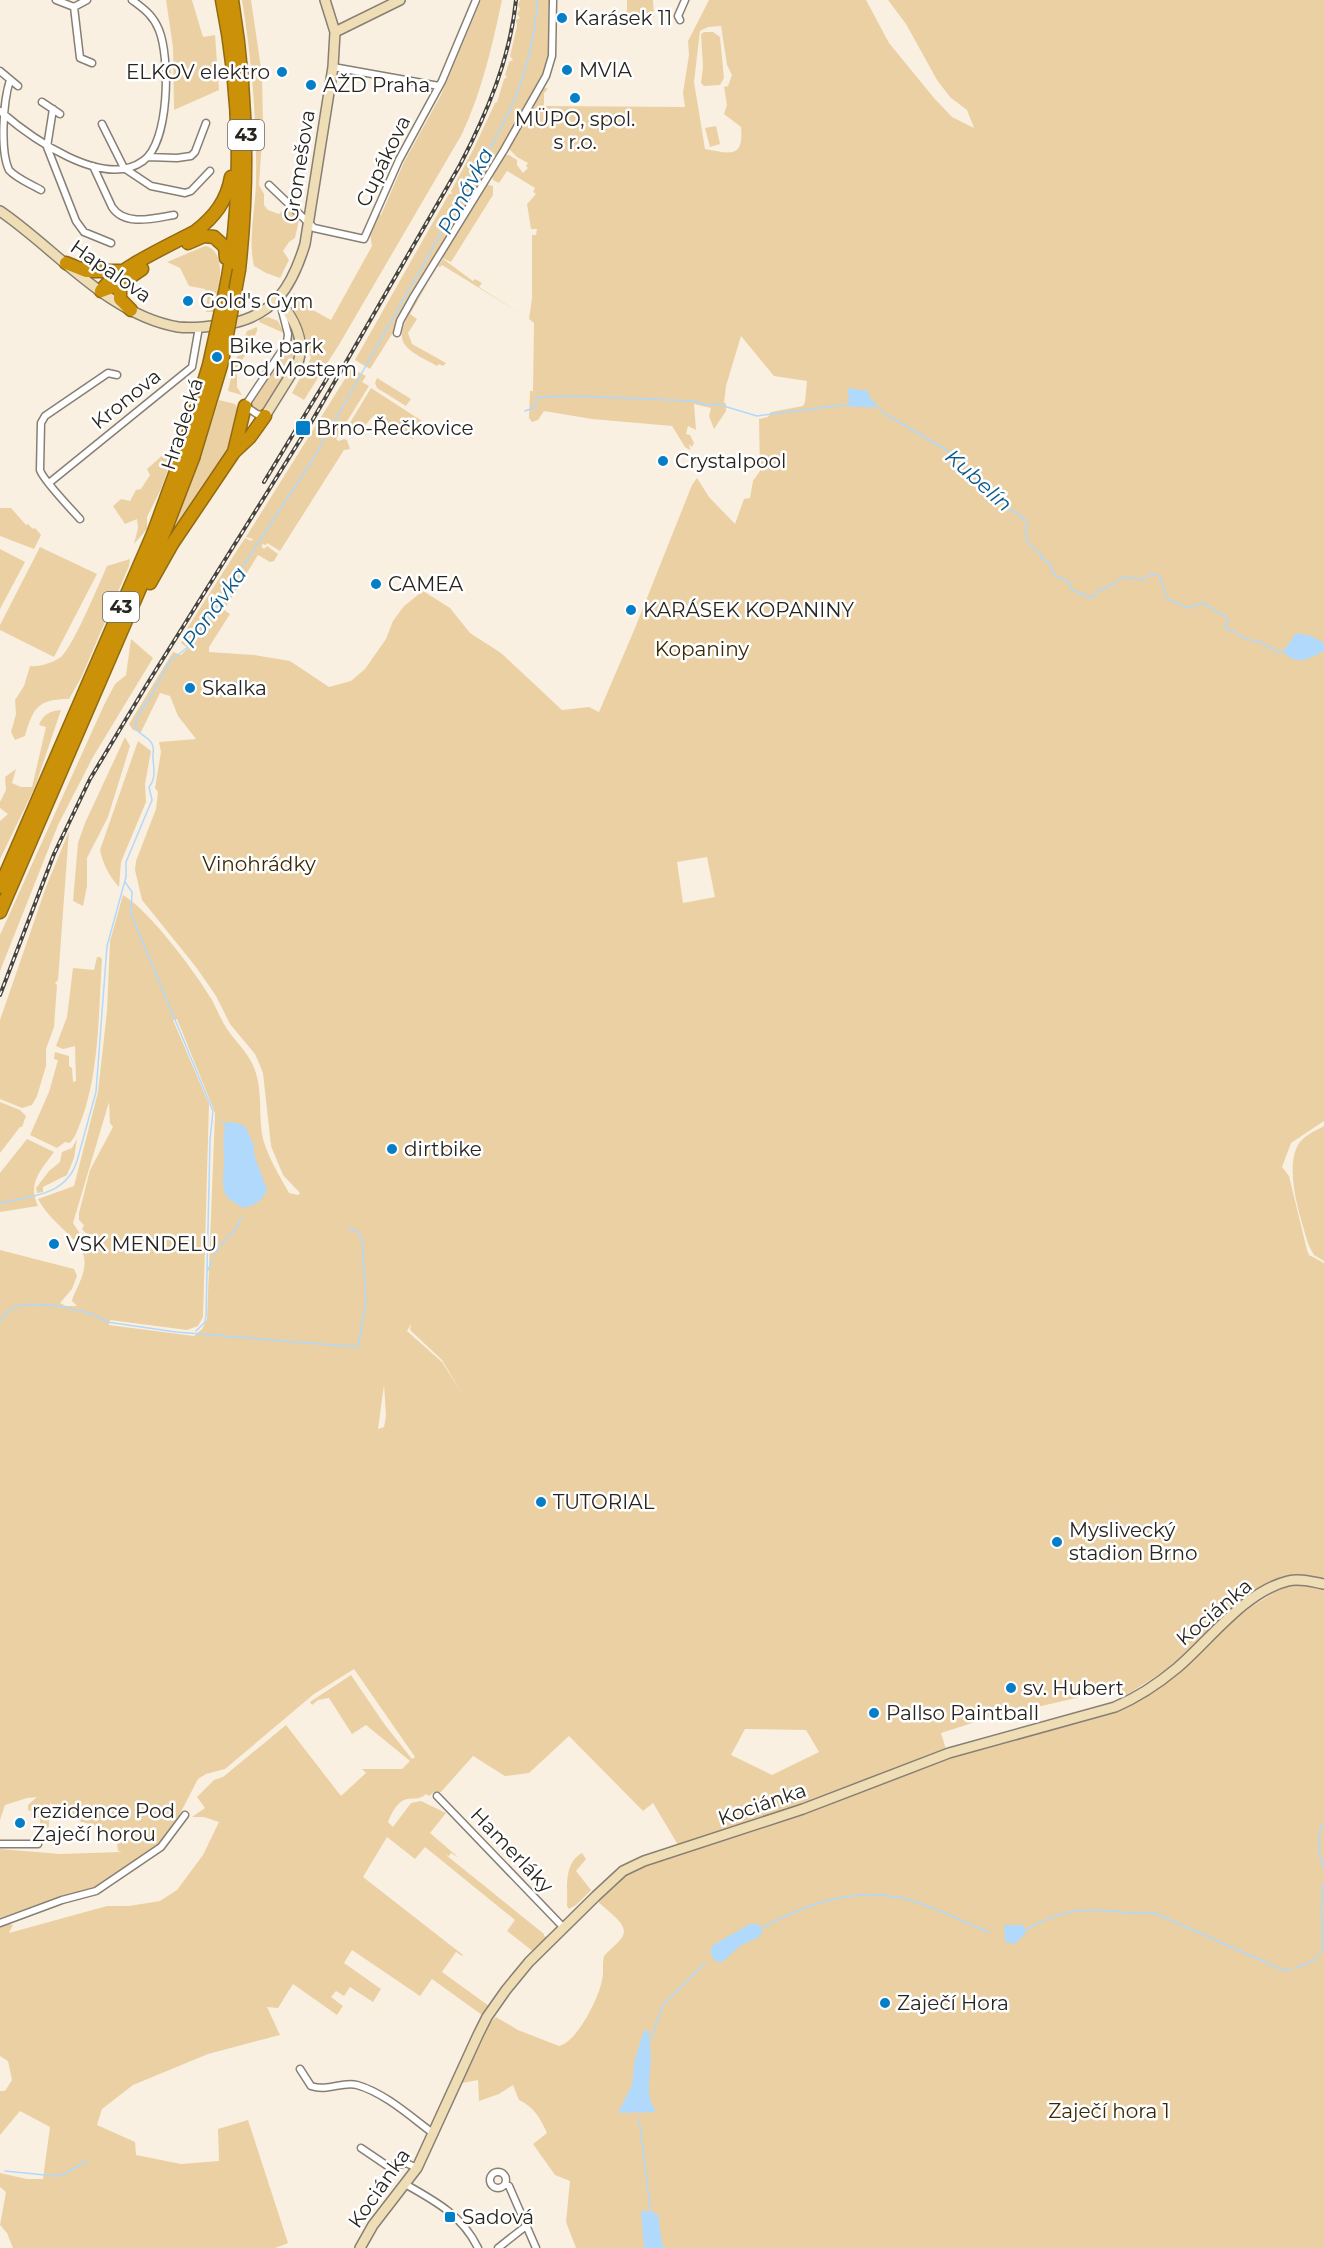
<svg xmlns="http://www.w3.org/2000/svg" width="1324" height="2248" viewBox="0 0 1324 2248" font-family="Montserrat,sans-serif">
<style>
.green{fill:#ebd0a4;fill-rule:evenodd}
.water{fill:#b1d9fc}
.lines{fill:none;stroke-linecap:round;stroke-linejoin:round}
.stream{stroke:#b1d9fc;stroke-width:1.5}
.street-casing{stroke:#877f73;stroke-width:9}
.secondary-casing{stroke:#877f73;stroke-width:12}
.highway-casing{stroke:#916b11;stroke-width:15}
.street{stroke:#fff;stroke-width:6}
.secondary{stroke:#efdeb5;stroke-width:9}
.highway{stroke:#ca9109;stroke-width:12}
.rail-casing{stroke:#47433d;stroke-width:4}
.rail{stroke:#fff;stroke-width:1.5;stroke-dasharray:4.5;stroke-linecap:butt}
.highway-bridge-casing{stroke:#916b11;stroke-width:15;stroke-linecap:butt}
.highway-bridge{stroke:#ca9109;stroke-width:12}
.poi-dot{fill:#047fc7;stroke:#fff;stroke-width:2}
.labels{text-anchor:middle;dominant-baseline:central;stroke-width:5;stroke-linejoin:round;paint-order:stroke}
.shield{fill:#fff;stroke:#686663;stroke-width:1.5}
.shield-label{font-size:18px;font-weight:bold;fill:#282520}
.poi-label{font-size:20px;fill:#282520;stroke:#fff;text-anchor:start}
.street-label{font-size:20px;fill:#282520;stroke:#fff}
.park-label{font-size:20px;fill:#3a2906;stroke:#fff}
.water-label{font-size:21px;font-style:italic;fill:#095a8e;stroke:#fff}
</style>
<rect width="100%" height="100%" fill="#f9f0e2"/>
<path class="green" d="M166,0H192L203,37L215,35L219,90L174,110L173,47Z
M242,0H251L262,75L263,124L259,185L264,194V205L268,210L279,214L288,205L299,220L295,238L289,242L283,251L289,260L280,278L266,273L254,266C248,243 255,210 256,184C257,122 252,61 242,0Z
M481,0H502C492,47 482,91 462,134L340,343L304,400L292,393L311,358L292,305L291,299L294,293L311,309L331,320L372,246L370,234L378,214L381,215L404,162L441,95Z
M520,0H549V51L543,76L481,181L478,177L475,178V180L479,183L399,316L394,331L370,369L355,360L449,194H452L451,191L474,148L495,103L497,102L504,79L507,77L505,75L509,62L513,60L510,56L517,26L516,20L520,18L517,14L520,9L518,5Z
M627,0H653L654,17L619,18L627,11Z
M709,0H866L889,43L934,98L952,117L974,128L967,110L950,97L937,80L906,24L888,0H1324V1121L1291,1143L1282,1167L1289,1176L1307,1250L1309,1255L1324,1263V1579L1295,1574L1267,1585L1223,1617L1174,1665L1123,1697L1120,1688L988,1718L941,1733L946,1749L800,1806L678,1845L653,1803L643,1811L569,1736L529,1773L505,1776L473,1756L441,1792H434L429,1796L426,1794C413,1806 403,1786 388,1822L393,1827L411,1803L421,1801L446,1813L430,1833L459,1858L451,1853L449,1856L446,1855L544,1934V1936L548,1937L534,1952L507,1931L515,1920L425,1847L415,1859L387,1837L363,1877L463,1955L462,1956L456,1952L442,1972L489,2006L482,2015L432,1979L420,1996L352,1950L344,1963L381,1989L373,2002L350,1987L344,1996L336,1991L331,1997L343,2006L337,2015L293,1984L278,2008L267,2007L280,2035L208,2054L133,2085L102,2109L97,2125L135,2142L136,2155L181,2164L219,2161L218,2129L248,2120L288,2243L275,2248H13L7,2233L0,2225L6,2192L0,2187V2173L27,2179H43L50,2127L20,2111L0,2135V2091H5L12,2080L8,2061L0,2056V1927L6,1923L13,1925L9,1933L107,1906H129L160,1901L177,1890L203,1855L219,1822L204,1817H192L205,1808L197,1797L214,1780L223,1777L286,1725L341,1796L366,1773L362,1769H402L410,1761L366,1725L352,1734L329,1698L318,1700L312,1705L310,1702L351,1675L385,1725L412,1759L415,1757L354,1669L314,1694L225,1769L206,1774L198,1779L172,1829L158,1846L102,1884L78,1894L53,1899L0,1919V1849L60,1854L122,1852L118,1851L117,1844L131,1839L127,1831L107,1839V1829L79,1821L50,1803L48,1842H45L47,1837L45,1824H40V1817H31V1811L28,1810V1805L37,1797L27,1798L5,1805L0,1820V1250L74,1269L77,1276L72,1289L60,1303L66,1306H77L72,1301L73,1297C80,1281 90,1266 81,1249L86,1241L95,1243L82,1229L84,1225L79,1220V1213L90,1170L113,1127L110,1123L109,1102L73,1223L83,1238L76,1242C63,1228 47,1216 38,1199L74,1186L98,1092L107,1011L110,941L123,895C151,912 195,972 212,1000C217,1010 221,1020 227,1029C236,1042 250,1055 255,1070C263,1092 258,1117 263,1139C269,1159 279,1175 289,1193L298,1195L300,1193L283,1175L271,1146L263,1073L259,1063L255,1054L230,1024L216,996L196,967L142,900L135,870L136,861L156,809L158,792L155,788L161,752L159,742L196,739L178,716L170,696L160,693L141,732L133,730L129,724L173,652L181,655L188,648L181,643L183,640L181,638L245,538L251,541L253,539L246,537L353,366L355,368L351,378L356,376L358,372L366,376L362,382L369,386L336,439L339,441L344,439L347,440L350,449L344,450L280,551L267,543L266,545L262,544V547L264,549L267,546L278,554L274,561L270,562L258,555L224,610L230,614L209,647V652L254,655L290,661L329,687L351,681L365,669L386,639L393,621L404,606L423,591L450,608L470,633L501,653L562,710L589,707L599,712L635,628L692,485L697,478L709,497L735,524L744,499L750,498L753,481L760,471L759,419L768,417L771,412L803,406L805,402L807,381L774,376L741,336L726,386L724,403H726V411L714,429L709,416L711,408L694,404L696,430L688,426L686,434L690,435L694,443L692,447L689,444L690,450L685,447L672,426L592,419L544,411L538,420L532,422L529,418L530,391H533L534,323L529,319L532,298V235H536L537,229H531L527,204L536,194L533,192L535,188L507,171L499,183L493,180L492,174L503,155H509L517,160V165L523,173L528,168L526,166L528,163L517,157L508,148L544,87L548,89L544,93V106L685,107L683,93L689,55L688,41ZM721,26L727,65L732,75L728,86L724,87L727,105L724,114L741,127C744,160 729,153 705,149L694,82L700,31L708,27ZM707,857L715,897L683,903L677,862ZM177,1019L215,1113L207,1319L202,1329L194,1336L109,1325L110,1320L187,1330L198,1326L203,1317L209,1104L173,1020ZM411,1324L410,1330L442,1360L461,1392L442,1362L407,1331ZM384,1385L386,1416L384,1427L378,1429ZM745,1729L806,1730L819,1752L772,1775L731,1755Z
M704,32H713L720,37L724,78L720,85L704,86L701,83L703,67L701,34Z
M716,126L720,144L710,147L705,128Z
M485,184L493,186V195L451,262L442,258Z
M205,246C230,251 217,295 214,312H206L208,293L205,289L189,286L180,268L167,262Z
M443,259L473,281L475,279L482,283L479,287L523,315L442,265L440,267L438,266Z
M429,281L410,314L417,319L408,333L412,344L446,363L443,366L439,364L437,366C427,360 412,354 405,345C393,331 420,296 429,281Z
M268,317L278,321L284,333L259,322L260,319Z
M257,327V331L247,352L237,368V387L242,395L228,391L234,365L247,331Z
M292,337H295L296,357L263,409L256,411L252,408V400L289,347Z
M377,378L411,399L406,406L377,388L375,383Z
M371,388L422,421L413,439L373,416L362,429L361,435L354,434H359L361,431L357,426L352,433L348,432V426Z
M219,400L235,404L240,413L233,447L168,542L196,469Z
M165,453L173,456L161,489L147,517V529L134,544L138,528L137,519L125,524L113,506L121,499L130,501L136,490L141,489L150,475L147,469Z
M0,508H11L26,525L28,524L33,529L35,528L41,535L34,549L0,536Z
M40,547L97,574L54,657L0,630V625Z
M0,549L25,562L0,609Z
M130,559L129,566L81,678L69,699C38,699 33,708 25,736L15,740L11,732L16,714L15,700L24,686L30,666C40,667 52,663 61,657C73,647 99,584 107,566Z
M131,639L153,658L93,757L58,825L0,971V935L104,705L115,684L126,675Z
M61,710L35,787L0,859V821L8,814L0,808V802L6,790L5,777L16,769L12,783L21,787H32L46,727L39,725C43,714 50,711 61,710Z
M125,737L130,746L108,817L87,858V886L83,906L73,901L78,843L85,823Z
M138,741L151,751L145,784L146,802L121,862L119,887C109,876 103,864 100,850Z
M69,831L58,980L55,983L57,985L54,1027L46,1049V1066L37,1096L32,1105L22,1108L0,1099V1020L46,887Z
M97,957H100L102,959C98,1019 100,1081 75,1136L70,1143L65,1142L57,1148L30,1135L49,1092L58,1060L54,1059L55,1052L69,1056V1066L72,1068L73,1082L76,1081L75,1046L63,1049L56,1046L67,1017L73,968L94,970Z
M0,1102L20,1110L26,1116L22,1127H20L0,1153Z
M1324,1126V1261L1314,1255L1309,1246C1301,1220 1284,1170 1298,1145C1303,1136 1315,1131 1324,1126Z
M27,1139L54,1152C41,1170 27,1183 38,1206L0,1212V1173Z
M77,1139L74,1158L67,1175L43,1187V1192L37,1193L36,1188L49,1171L60,1162L62,1152L72,1148Z
M1299,1584L1324,1589V2248H576L566,2222L570,2181L555,2175L533,2144L547,2133C540,2118 534,2107 519,2100L513,2085L499,2094L479,2101L478,2080L462,2083L491,2022L496,2017L518,2030L559,2046C577,2042 599,1998 602,1980C604,1972 602,1964 604,1956C618,1940 635,1935 614,1916C609,1911 604,1907 599,1903V1901L629,1873L638,1868L801,1815L965,1753L1089,1720L1129,1705L1159,1686L1229,1623L1254,1605L1285,1586Z
M582,1853L586,1859L576,1871L591,1890L576,1905L569,1909L567,1906C568,1887 563,1864 582,1853Z"/>
<path class="water" d="M848,388L868,391L871,400L876,403V406C872,409 856,406 849,407Z
M1296,633L1311,636L1324,643V651C1309,658 1299,667 1283,652Z
M220,1119L224,1123L232,1122L245,1126L253,1143L255,1157L267,1190C261,1202 256,1205 243,1208C237,1204 228,1200 225,1193C221,1182 224,1171 224,1160C224,1148 222,1139 225,1127Z
M750,1924H758L763,1930L759,1937L740,1946L721,1963L714,1960L710,1951L713,1945Z
M1004,1925H1023L1026,1933L1015,1944L1005,1942Z
M644,2030L649,2031C648,2039 650,2047 651,2055C651,2076 644,2094 656,2112L618,2113L632,2085L635,2059Z
M641,2211H647L658,2214L662,2243L665,2248H644Z"/>
<g class="lines">
<path class="stream" d="M876,406L887,415L960,458L1008,508C1016,512 1023,517 1028,525C1022,539 1028,545 1041,554V558L1050,563L1054,575L1068,581L1072,590L1092,598L1098,591L1114,584L1123,577L1143,580L1151,574L1159,576C1164,583 1163,589 1166,596C1170,602 1182,605 1189,608L1202,603C1212,607 1216,613 1226,616L1228,622L1225,626L1226,629L1235,631L1244,639L1258,641L1277,652L1285,651
M525,411L536,407V397L576,396L692,401L709,405L717,404L757,416L851,404
M125,882L132,892L131,914L213,1111L210,1140L206,1316L205,1322L196,1331
M0,1203C31,1196 66,1196 77,1161L96,1092L107,946L126,877V862L152,800L149,787C156,779 154,769 153,759C152,754 155,749 152,744C150,738 140,735 135,728L137,717L152,694L167,666L171,660L192,644L313,459L453,212C461,204 464,191 471,180C507,123 534,69 537,0
M214,1255C222,1238 236,1236 241,1217
M208,1270L212,1260
M0,1321C3,1318 6,1313 9,1310C28,1297 90,1309 107,1322L176,1332L358,1347L366,1301L362,1238L357,1231L348,1228
M1324,1824L1320,1829C1319,1845 1318,1853 1324,1868
M760,1929C805,1904 855,1886 907,1899C933,1906 963,1922 989,1932
M1025,1930C1045,1919 1066,1910 1088,1910C1111,1909 1132,1915 1155,1913L1283,1970L1292,1969
M1322,1951C1324,1937 1319,1892 1324,1884
M1296,1968L1313,1961L1320,1954
M649,2044L663,2005L705,1963
M639,2119L651,2213
M5,2171L55,2176L64,2174L87,2161"/>
<defs>
<path id="street" d="M56,0L74,7L87,0
M74,7L80,58L92,63
M680,20L678,16L685,0
M333,67L439,86
M0,71L18,86
M10,80C3,102 0,151 9,170C17,179 31,184 41,190
M42,102L60,114
M53,109L47,147L76,221L84,232L111,243
M0,111C30,137 103,190 143,161C170,142 170,57 159,30C153,15 144,9 132,0
M102,124L124,168L151,186L185,193L191,191L210,171
M148,157L177,158L191,156L195,152L206,123
M93,166L112,207C125,227 155,218 174,215
M269,185L314,228L364,239L399,160L442,81L476,0
M397,333L400,321L414,296L504,150L546,76L552,56L553,0
M265,416L257,414L245,406L287,343L288,334L280,303
M49,483L192,367L199,327
M80,519C71,509 43,480 40,470L41,423L45,416L108,373L117,375
M437,1796L563,1927
M0,1844H38
M0,1923L62,1900L96,1891L161,1847L185,1815
M300,2069L311,2086C328,2092 342,2081 357,2085C385,2093 411,2117 434,2134
M361,2148L389,2167L406,2163L417,2168
M490 2180a8 8 0 1 1 16 0a8 8 0 1 1-16 0Z
M405,2184C435,2201 462,2215 478,2248
M505,2184L509,2186L536,2248
M498,2248L526,2226"/>
<path id="secondary" d="M335,32L400,0
M0,211C56,249 108,315 178,327C195,329 212,326 228,324C274,316 292,287 305,244L333,67L335,32L325,0
M265,416L298,363C306,339 293,317 278,299
M360,2248L373,2225L417,2168L478,2035L487,2017L506,1990L529,1962L596,1896L623,1871L644,1861L803,1809L949,1753L1115,1707C1136,1698 1159,1683 1177,1668C1210,1640 1244,1592 1288,1581C1300,1578 1312,1582 1324,1584"/>
<path id="highway" d="M222,0C241,94 244,198 225,293
M232,0C247,90 249,179 239,270
M188,243L204,236L214,237L225,247L226,258
M66,263L86,271H122
M120,284V299L131,310
M101,291C114,270 172,244 196,231C214,217 227,201 231,177
M101,291L120,284L142,269
M234,452L245,406
M150,583L172,544L234,452L250,437L265,416
M0,887L153,534L182,455
M0,912L166,528L193,458"/>
</defs>
<use href="#street" class="street-casing"/>
<use href="#secondary" class="secondary-casing"/>
<use href="#highway" class="highway-casing"/>
<use href="#street" class="street"/>
<use href="#secondary" class="secondary"/>
<use href="#highway" class="highway"/>
<defs>
<path id="rail" d="M264,482L331,372
M0,995L54,854L90,779L149,681L312,421L460,165C487,113 510,59 516,0"/>
</defs>
<use href="#rail" class="rail-casing"/>
<use href="#rail" class="rail"/>
<defs>
<path id="highway-bridge" d="M182,455L209,365L225,293
M193,458L222,362L239,270"/>
</defs>
<use href="#highway-bridge" class="highway-bridge-casing"/>
<use href="#highway-bridge" class="highway-bridge"/>
</g>
<g class="poi-dot">
<circle cx="562" cy="18" r="6"/>
<circle cx="567" cy="70" r="6"/>
<circle cx="282" cy="72" r="6"/>
<circle cx="311" cy="85" r="6"/>
<circle cx="575" cy="98" r="6"/>
<circle cx="188" cy="301" r="6"/>
<circle cx="217" cy="357" r="6"/>
<rect x="295" y="420" width="16" height="16" rx="3"/>
<circle cx="663" cy="461" r="6"/>
<circle cx="376" cy="584" r="6"/>
<circle cx="631" cy="610" r="6"/>
<circle cx="190" cy="688" r="6"/>
<circle cx="392" cy="1149" r="6"/>
<circle cx="54" cy="1244" r="6"/>
<circle cx="541" cy="1502" r="6"/>
<circle cx="1057" cy="1542" r="6"/>
<circle cx="1011" cy="1688" r="6"/>
<circle cx="874" cy="1713" r="6"/>
<circle cx="20" cy="1823" r="6"/>
<circle cx="885" cy="2003" r="6"/>
<rect x="444" y="2211" width="12" height="12" rx="3"/>
</g>
<g class="labels">
<g class="shield">
<rect x="228" y="120" width="36" height="30" rx="4.5"/>
<rect x="103" y="592" width="36" height="30" rx="4.5"/>
</g>
<g class="shield-label">
<text x="246" y="135">43</text>
<text x="121" y="607">43</text>
</g>
<g class="poi-label">
<text x="574" y="18">Karásek 11</text>
<text x="579" y="70">MVIA</text>
<text x="270" y="72" text-anchor="end">ELKOV elektro</text>
<text x="323" y="85">AŽD Praha</text>
<text x="575" y="119" text-anchor="middle">MÜPO, spol.<tspan x="575" dy="23">s r.o.</tspan></text>
<text x="200" y="301">Gold's Gym</text>
<text x="229" y="346">Bike park<tspan x="229" dy="23">Pod Mostem</tspan></text>
<text x="316" y="428">Brno-Řečkovice</text>
<text x="675" y="461">Crystalpool</text>
<text x="388" y="584">CAMEA</text>
<text x="643" y="610">KARÁSEK KOPANINY</text>
<text x="202" y="688">Skalka</text>
<text x="404" y="1149">dirtbike</text>
<text x="66" y="1244">VSK MENDELU</text>
<text x="553" y="1502">TUTORIAL</text>
<text x="1069" y="1530">Myslivecký<tspan x="1069" dy="23">stadion Brno</tspan></text>
<text x="1023" y="1688">sv. Hubert</text>
<text x="886" y="1713">Pallso Paintball</text>
<text x="32" y="1811">rezidence Pod<tspan x="32" dy="23">Zaječí horou</tspan></text>
<text x="897" y="2003">Zaječí Hora</text>
<text x="462" y="2217">Sadová</text>
</g>
<g class="street-label">
<text transform="translate(383 161) rotate(-64)">Cupákova</text>
<text transform="translate(299 166) rotate(-81)">Gromešova</text>
<text transform="translate(111 271) rotate(35)">Hapalova</text>
<text transform="translate(126 399) rotate(-39)">Kronova</text>
<text transform="translate(182 424) rotate(-72)">Hradecká</text>
<text transform="translate(1214 1612) rotate(-40)">Kociánka</text>
<text transform="translate(762 1804) rotate(-19)">Kociánka</text>
<text transform="translate(512 1850) rotate(46)">Hamerláky</text>
<text transform="translate(379 2188) rotate(-55)">Kociánka</text>
</g>
<g class="park-label">
<text x="702" y="649">Kopaniny</text>
<text x="259" y="864">Vinohrádky</text>
<text x="1109" y="2111">Zaječí hora 1</text>
</g>
<g class="water-label">
<text transform="translate(465 191) rotate(-62)">Ponávka</text>
<text transform="translate(979 480) rotate(42)">Kubelín</text>
<text transform="translate(214 607) rotate(-54)">Ponávka</text>
</g>
</g>
</svg>
